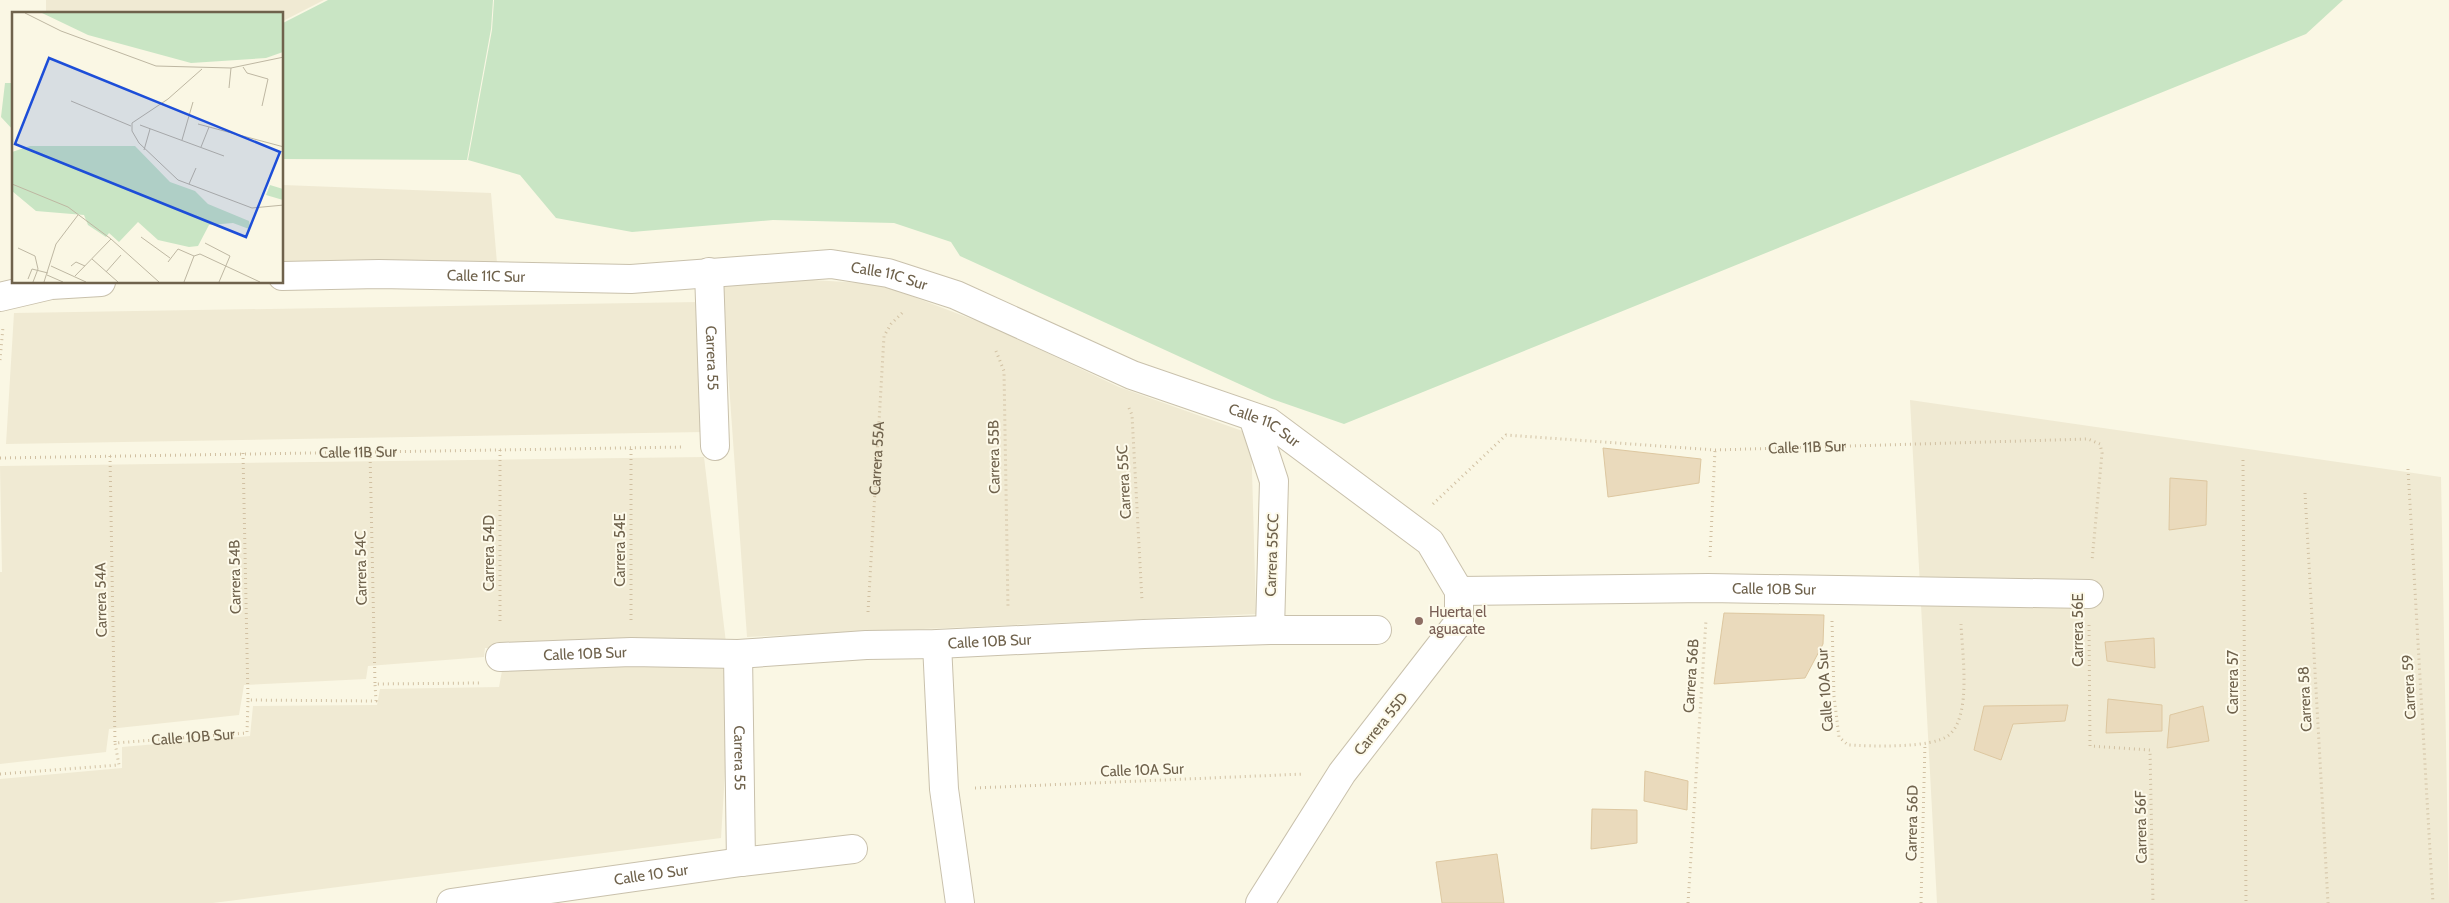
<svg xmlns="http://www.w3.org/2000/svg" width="2449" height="903" viewBox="0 0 2449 903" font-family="Cabin,sans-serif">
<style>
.residential{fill:#f0ead3}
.green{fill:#c9e5c4}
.building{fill:#eadabc;stroke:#ddc7a0}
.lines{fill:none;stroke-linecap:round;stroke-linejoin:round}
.minor-casing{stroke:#c9c1ac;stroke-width:30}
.path{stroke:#d1c0a2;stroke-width:3;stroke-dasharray:1 4;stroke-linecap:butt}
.minor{stroke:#fff;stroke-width:28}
.education-dot{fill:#8d6e63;stroke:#fdfaea;stroke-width:2}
.labels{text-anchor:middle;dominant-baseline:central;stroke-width:4;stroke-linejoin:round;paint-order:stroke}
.street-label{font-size:15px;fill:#6f624c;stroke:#fdfaea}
.education-label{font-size:15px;fill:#785e54;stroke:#fdfaea;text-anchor:start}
.inset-road{fill:none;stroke:#beb7a2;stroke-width:1}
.view{fill:#1d4ed8;fill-opacity:0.15;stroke:#1d4ed8;stroke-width:2.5}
.inset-edge{fill:none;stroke:#6f624c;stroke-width:2.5}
</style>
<rect width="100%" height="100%" fill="#faf7e4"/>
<path class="residential" d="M46,0H324L283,21L282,14H46Z
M283,185L491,193L497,263L283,265Z
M812,280L880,284L990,326L1119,387L1251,434L1256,614L747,637L722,286Z
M699,302L704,432L6,444L14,313Z
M1910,400L2441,477L2449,903H1937Z
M704,457L726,643L485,648L484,657L368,666L366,679L244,685L239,715L109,729L106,752L0,764V572H2L0,466Z
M732,658L721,838L213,903H0V779L122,768V747L250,736L253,706L377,705L380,689L499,687L504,660Z"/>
<path class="green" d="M328,0H493L491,29L467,160L283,159V23Z
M494,0H2343L2306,34L1344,424L1272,399L960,256L951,242L894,223L773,220L632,232L556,218L520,175L468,160L492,30Z
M5,83H14V131L1,117Z"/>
<path class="building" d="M1603,448L1701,459L1699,483L1608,497Z
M2170,478L2207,481L2206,525L2169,530Z
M1724,613L1824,615L1823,644L1805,678L1714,684Z
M2154,638L2155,668L2107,661L2105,642Z
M2108,699L2162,705V731L2106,733Z
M2068,705L2065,721L2013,724L2001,760L1974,750L1984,706Z
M2203,706L2209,741L2167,748L2170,715Z
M1645,771L1688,781L1687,810L1644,801Z
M1592,809L1637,810V843L1591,849Z
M1497,854L1504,903H1442L1436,862Z"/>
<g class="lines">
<defs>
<g id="minor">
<path id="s5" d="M709,272L715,446"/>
<path id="s6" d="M282,276L379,274L631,279L831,264L888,273L956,295L1132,375L1269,422L1430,542L1459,591V622L1342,773L1260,903"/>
<path d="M0,297L51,285L101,282"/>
<path d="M1253,417L1274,481L1270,630"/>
<path id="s7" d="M1459,591L1708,588L2089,594"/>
<path d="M937,644L944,789L960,903"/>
<path id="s8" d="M738,654L741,862"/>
<path id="s9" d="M500,657L631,652L738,654L866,645L937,644L1144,634L1270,630H1377"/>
<path id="s10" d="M451,903L741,862L853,849"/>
</g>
</defs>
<use href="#minor" class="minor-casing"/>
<g class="path">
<path d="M996,351L1004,371L1008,608"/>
<path d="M0,360L3,327"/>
<path d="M1129,408L1132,415L1142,601"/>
<path d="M500,450V624"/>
<path d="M370,452L375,684"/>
<path d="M243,453L248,700"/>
<path d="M110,456L115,743"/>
<path id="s1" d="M0,458L684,447"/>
<path d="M2243,460L2246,903"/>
<path d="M2408,469L2433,903"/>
<path d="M2305,493L2328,903"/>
<path id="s2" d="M1433,504L1506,435L1715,450L2088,439L2100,444L2102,453L2092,561"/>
<path d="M1710,557L1715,450"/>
<path id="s3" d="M868,612L884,336L891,324L904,311"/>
<path d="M631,620V448"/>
<path d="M1832,621L1834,696L1839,737L1848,745C1870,746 1932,749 1949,735C1972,716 1962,652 1961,624"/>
<path d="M2089,625L2090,746L2150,750L2153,903"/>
<path id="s4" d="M0,774L119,765L115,743L247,733L248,700L376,701L375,684L481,683"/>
<path d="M975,788L1304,774"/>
<path d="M1688,903L1706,620"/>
<path d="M1921,903L1925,743"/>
</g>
<use href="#minor" class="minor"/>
</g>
<circle class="education-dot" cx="1419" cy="621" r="5"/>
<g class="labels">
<g class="street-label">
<text stroke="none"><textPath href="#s6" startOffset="204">Calle 11C Sur</textPath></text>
<text stroke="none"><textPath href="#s6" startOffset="609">Calle 11C Sur</textPath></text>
<text stroke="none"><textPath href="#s5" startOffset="86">Carrera 55</textPath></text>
<text stroke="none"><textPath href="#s6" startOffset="1014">Calle 11C Sur</textPath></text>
<text stroke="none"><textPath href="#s2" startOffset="402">Calle 11B Sur</textPath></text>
<text stroke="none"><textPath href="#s1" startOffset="358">Calle 11B Sur</textPath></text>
<text transform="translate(994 457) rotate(-91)">Carrera 55B</text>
<text stroke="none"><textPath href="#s3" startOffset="154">Carrera 55A</textPath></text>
<text transform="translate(1124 482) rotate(-93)">Carrera 55C</text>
<text transform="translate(620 550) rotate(-90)">Carrera 54E</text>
<text transform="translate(489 553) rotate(-90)">Carrera 54D</text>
<text transform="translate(1272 555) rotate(-88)">Carrera 55CC</text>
<text transform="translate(361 568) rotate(-91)">Carrera 54C</text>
<text transform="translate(235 577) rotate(-91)">Carrera 54B</text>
<text stroke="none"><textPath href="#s7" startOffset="315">Calle 10B Sur</textPath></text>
<text transform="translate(101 600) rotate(-91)">Carrera 54A</text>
<text transform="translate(2078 630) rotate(-90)">Carrera 56E</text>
<text stroke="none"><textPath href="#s9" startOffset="490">Calle 10B Sur</textPath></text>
<text stroke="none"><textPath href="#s9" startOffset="85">Calle 10B Sur</textPath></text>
<text transform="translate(1691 676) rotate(-86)">Carrera 56B</text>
<text transform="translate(2233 682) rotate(-90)">Carrera 57</text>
<text transform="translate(2409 687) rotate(-93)">Carrera 59</text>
<text transform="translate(1825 690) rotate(-94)">Calle 10A Sur</text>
<text transform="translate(2305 699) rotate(-93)">Carrera 58</text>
<text transform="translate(1381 724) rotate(-51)">Carrera 55D</text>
<text stroke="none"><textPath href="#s4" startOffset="220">Calle 10B Sur</textPath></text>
<text stroke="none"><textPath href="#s8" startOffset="104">Carrera 55</textPath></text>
<text transform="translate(1142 770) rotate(-2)">Calle 10A Sur</text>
<text transform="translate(1912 823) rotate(-89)">Carrera 56D</text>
<text transform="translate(2141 827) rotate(-91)">Carrera 56F</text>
<text stroke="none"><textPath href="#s10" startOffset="202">Calle 10 Sur</textPath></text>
</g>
<g class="education-label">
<text x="1429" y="612">Huerta el<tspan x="1429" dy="17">aguacate</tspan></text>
</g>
</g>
<g transform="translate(12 12)">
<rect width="271" height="271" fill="#faf7e4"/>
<path d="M30,1H271V40L254,46L179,51L76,23ZM18,134H123L158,170L183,179L196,192L237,209L238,214L237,217L221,211L197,213L186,234L177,235L146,228L126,210L107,230L97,221L94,225L76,213L72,203L24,199L0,179V140ZM258,173L271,177V188L254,183Z" fill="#c9e5c4"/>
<path class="inset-road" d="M13,1L49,19L144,54L219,56L272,45M231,55L235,61L256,67L250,94M190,57L156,87L120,111V119L127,131L166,168L240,196L272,193M217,76L219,56M59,89L119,114M186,112L272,135M128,113L212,144M170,128L181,90M189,135L197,115M132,138L138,117M0,172L56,195L99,227L147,270M177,172L184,156M129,225L158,246M193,231L218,244L207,270M6,236L23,244L26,257L21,270M80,247L106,270M156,250L166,237L182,244M39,254L74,270M59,254L64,250L73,254M94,260L109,243M35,263L51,270M63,264L99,227M16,267L20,257L36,261M32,270L44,232L66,203M172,270L182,244L188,242L248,270"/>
<path class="view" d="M37,46L268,140L234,225L3,132Z"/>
<rect width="271" height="271" class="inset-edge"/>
</g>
</svg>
